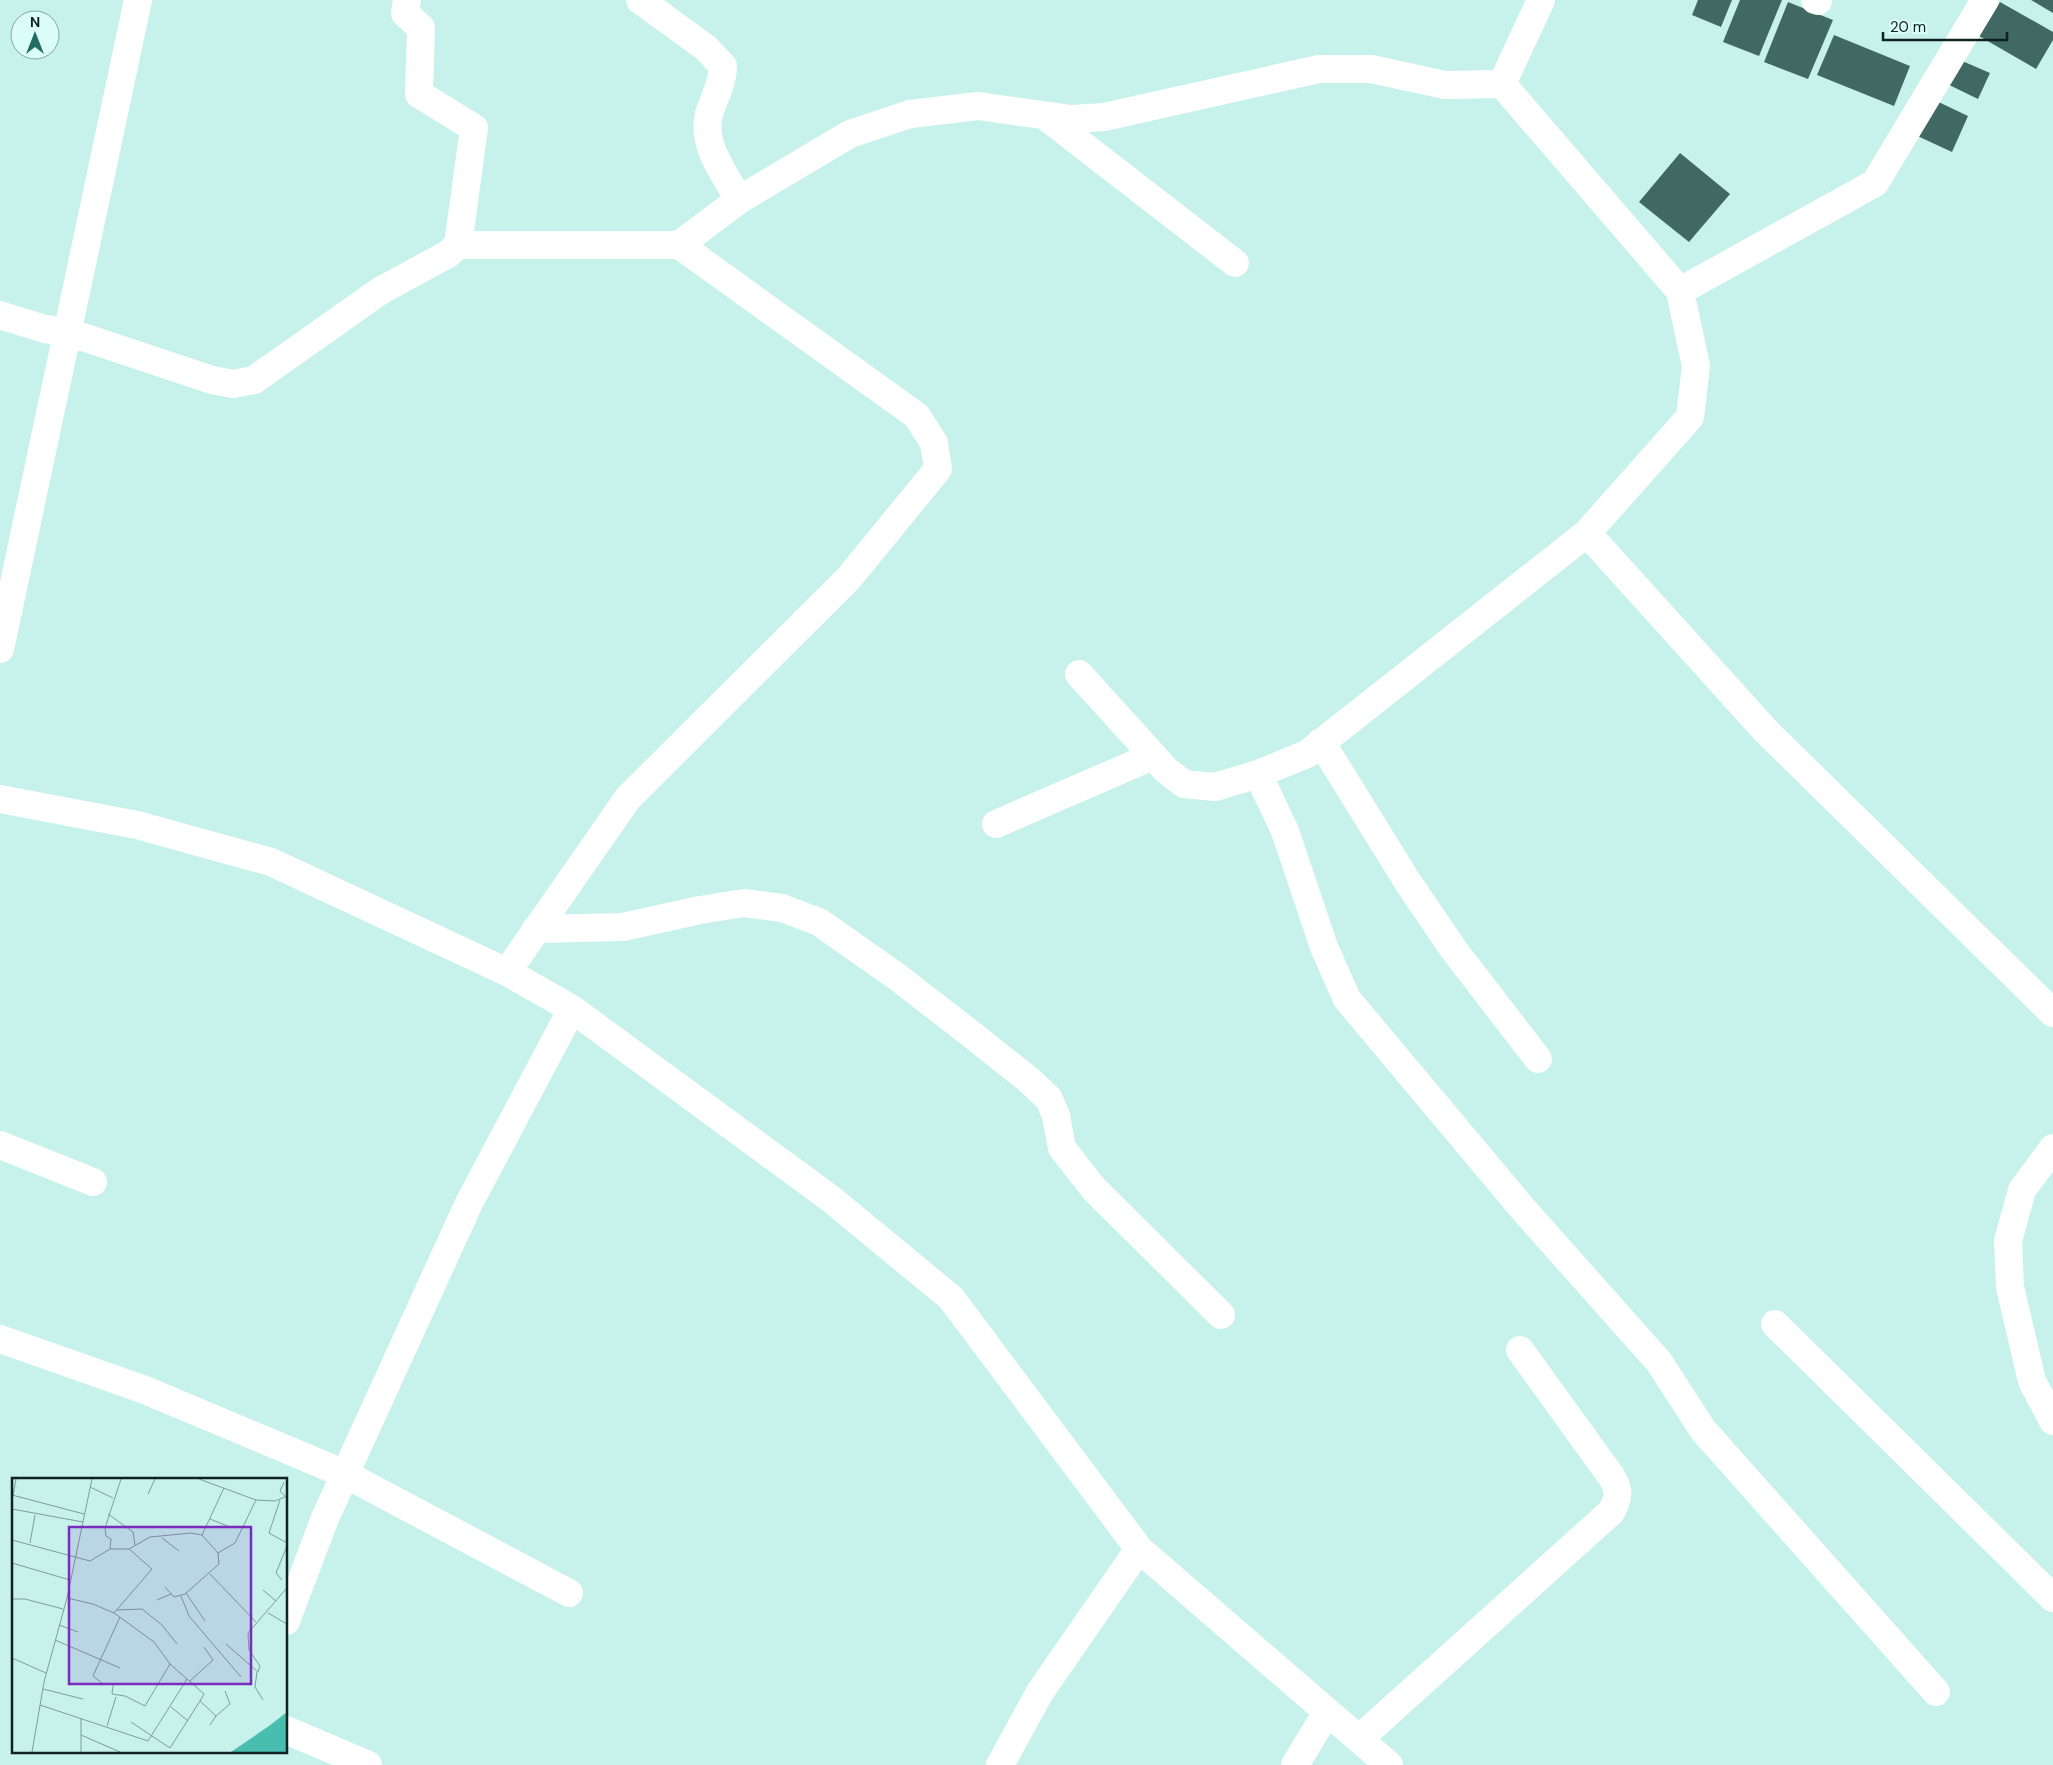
<svg xmlns="http://www.w3.org/2000/svg" width="2053" height="1765" viewBox="0 0 2053 1765" font-family="'DM Sans',sans-serif">
<style>
.building{fill:#416963}
.lines{fill:none;stroke-linecap:round;stroke-linejoin:round}
.minor{stroke:#fff;stroke-width:28}
.inset-road{fill:none;stroke:#7d9e99;stroke-width:1}
.view{fill:#7b2cbf;fill-opacity:0.15;stroke:#7b2cbf;stroke-width:2.5}
.inset-edge{fill:none;stroke:#10211f;stroke-width:2.5}
</style>
<rect width="100%" height="100%" fill="#c6f2eb"/>
<path class="building" d="M1698,0H1732L1721,27L1692,15Z
M1740,0H1782L1759,56L1723,42Z
M2031,0H2053V13Z
M1788,2L1833,20L1808,79L1764,62Z
M2000,2L2053,32V40L2036,69L1979,36Z
M1834,35L1910,66L1894,106L1817,75Z
M1953,57L1990,73L1978,99L1941,81Z
M1928,97L1968,116L1952,152L1911,133Z
M1680,153L1730,194L1689,242L1639,202Z"/>
<g class="lines">
<path class="minor" d="M407,0L405,13L421,28L419,94L474,128L458,245
M640,0L706,48L723,66C723,83 714,98 709,114C701,145 725,174 739,200
M1815,0L1818,1
M1502,84L1541,0
M1045,116L1235,263
M679,245L739,200L850,134L910,114L978,106L1071,119L1104,117L1319,69H1371L1445,85L1502,84
M1680,291L1875,183L1985,0
M0,315L45,329L68,332L212,380L233,384L254,380L380,291L448,254L458,245H679L917,416L934,443L938,469L848,579L628,798L507,972
M1587,533L1765,730L2053,1013
M0,649L138,0
M1079,674L1166,770L1184,784L1215,787L1258,774L1307,754L1587,533L1690,417L1696,366L1680,291L1502,84
M1321,742L1409,884L1454,950L1538,1059
M1258,774L1285,831L1324,947L1347,999L1523,1209L1659,1362L1703,1430L1936,1692
M0,799L137,825L271,862L507,972L572,1009L831,1199L951,1298L1139,1549L1389,1765
M996,824L1153,756
M536,929L623,927L700,910L744,903L782,908L819,922L896,976L971,1034L1029,1080L1049,1099L1056,1116L1062,1148L1094,1189L1221,1315
M0,1145L93,1182
M2053,1148L2022,1190L2008,1241L2010,1287L2032,1381L2053,1421
M1775,1324L2053,1598
M0,1339L145,1390L345,1474L569,1593
M286,1621L325,1518L469,1203L572,1009
M286,1730L368,1765
M1359,1739L1611,1512C1619,1498 1620,1490 1611,1476L1520,1350
M1000,1765L1040,1692L1139,1549
M1295,1765L1327,1712"/>
</g>
<g transform="translate(12 1478)">
<rect width="275" height="275" fill="#c6f2eb"/>
<path d="M275,234V274H219L257,248Z" fill="#47beaf"/>
<path class="inset-road" d="M187,1L244,22L263,23L275,18M272,4L268,13L274,19M78,9L101,20M136,16L143,1M0,17L72,36M1,18L4,1M268,22L257,55L275,65M0,31L71,44M96,36L121,54L123,67M198,41L218,49M190,57L212,10M150,60L167,73M0,62L78,83L98,71H117L140,91L102,135M18,65L23,37M98,71L99,61L94,58L93,50L109,1M117,71L138,59L179,55L190,57L206,75L207,86L173,116L162,119L153,109M206,75L223,65L244,22M0,85L58,102M198,96L244,144M270,102L264,95L275,68M251,112L264,123M174,115L193,143M169,118L177,138L229,199M55,120L81,126L102,135L142,164L158,186L192,216L188,223L204,238L198,247M0,121H13L51,131M145,122L159,116M105,132L130,131L150,147L165,166M256,135L275,146M47,147L66,154M43,162L108,190M214,166L246,194L248,188L237,172L236,155L274,111M0,180L34,195M245,194L243,209L251,222M178,203L201,182L192,169M91,206L81,198L108,139M101,207L100,216L113,218L133,228L158,186M31,211L71,221M28,227L136,263L175,201M159,229L176,243M204,238L218,226L213,213M69,240V274M119,244L158,270L188,223M95,248L104,219M69,257L108,274M20,274L32,204L55,120L80,1"/>
<path class="view" d="M57,49H239V206H57Z"/>
<rect width="275" height="275" class="inset-edge"/>
</g>
<g transform="translate(35 35)"><circle r="24" fill="#dafef7" stroke="#89a6a1"/>
<path d="M0-4L9 19L0 12L-9 19Z" fill="#236c63"/>
<text y="-8" font-size="14" font-weight="bold" text-anchor="middle" fill="#10211f">N</text>
</g>
<path d="M1883 32v8h124v-8" fill="none" stroke="#10211f" stroke-width="2.5"/>
<text x="1890" y="32" font-size="15" fill="#10211f" stroke="#dafef7" stroke-width="4" paint-order="stroke">20 m</text>
</svg>
